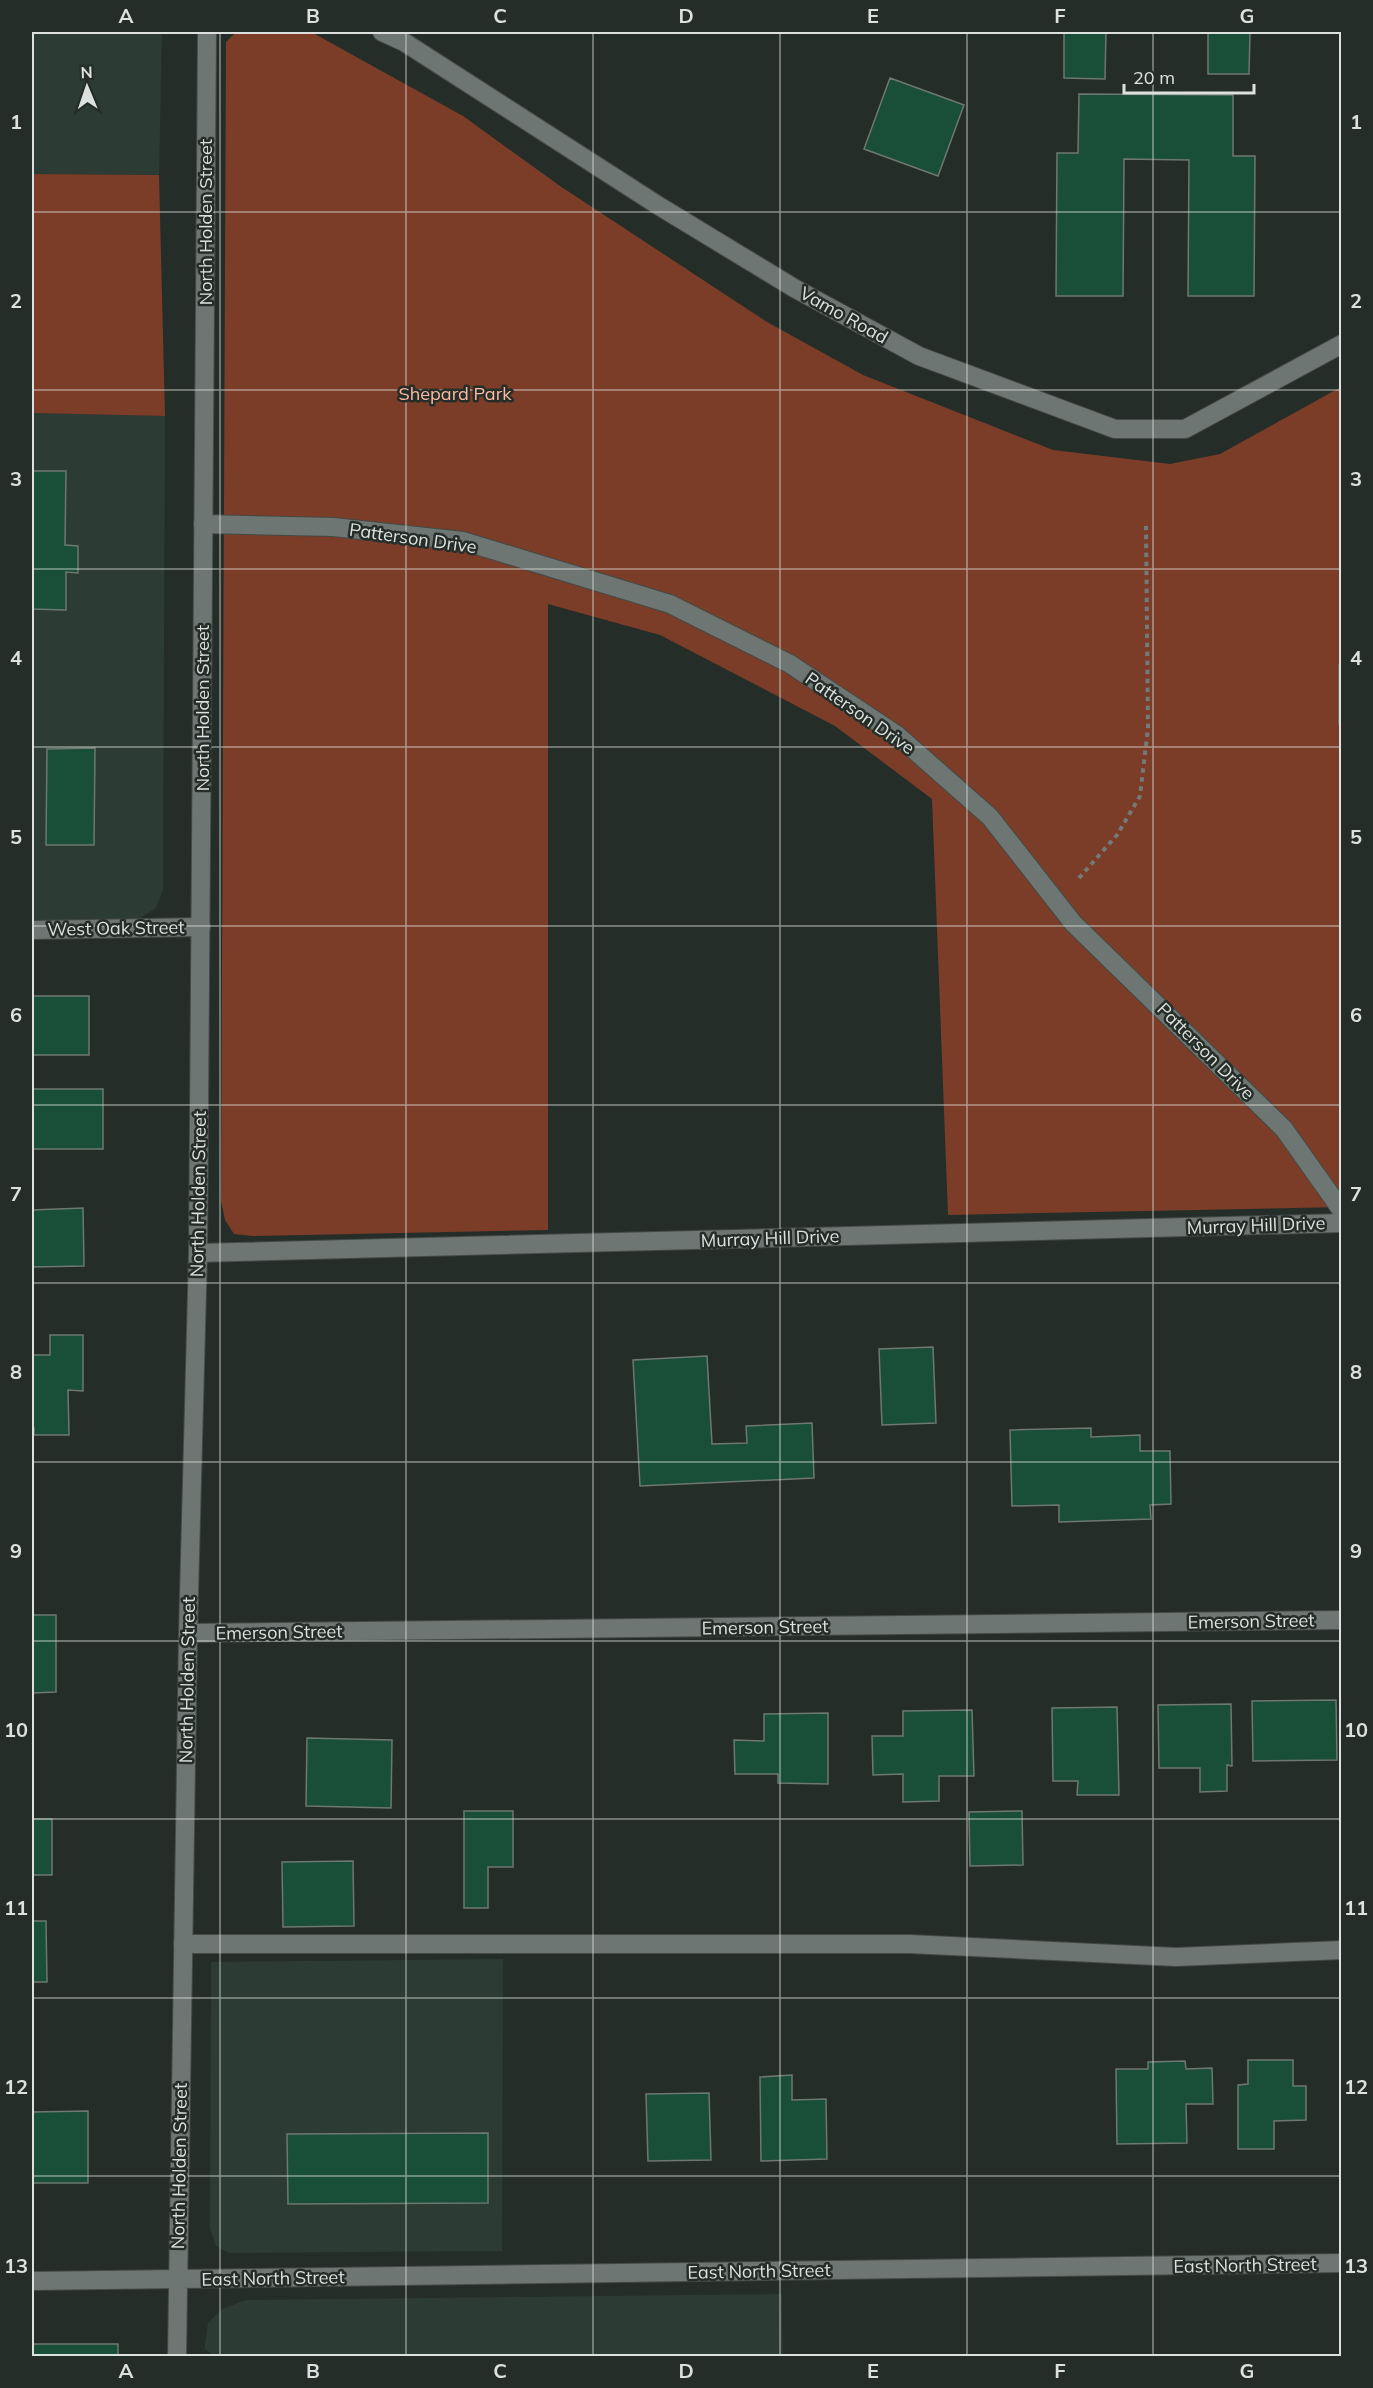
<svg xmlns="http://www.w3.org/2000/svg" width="1373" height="2388" viewBox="0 0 1373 2388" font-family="Mulish,sans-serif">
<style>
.built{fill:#2c3b34}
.green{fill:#7b3d27}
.building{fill:#194e38;stroke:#6e7772;stroke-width:1.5}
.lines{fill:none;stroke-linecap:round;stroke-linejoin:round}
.lane-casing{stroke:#444a47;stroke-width:20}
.street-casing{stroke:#444a47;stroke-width:20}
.secondary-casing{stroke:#444a47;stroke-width:20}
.path{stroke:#737a77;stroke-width:4;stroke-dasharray:4.5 4.5;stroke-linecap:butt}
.lane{stroke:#6d7672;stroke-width:18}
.street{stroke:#6d7672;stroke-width:18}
.secondary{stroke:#6d7672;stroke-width:18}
.grid{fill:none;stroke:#dce1df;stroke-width:1.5;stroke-opacity:0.55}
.labels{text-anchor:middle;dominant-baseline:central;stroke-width:5;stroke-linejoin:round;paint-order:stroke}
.street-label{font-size:18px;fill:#dce1df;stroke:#252d29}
.park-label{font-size:18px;fill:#feb9a1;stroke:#252d29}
.neatline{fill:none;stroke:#dce1df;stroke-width:2}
.grid-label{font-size:20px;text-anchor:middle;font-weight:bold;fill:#dce1df}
</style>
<rect width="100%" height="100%" fill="#252d29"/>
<path class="built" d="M32,32H162L159,175L32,174Z
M32,413L165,416L163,890L156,908L137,920L32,922Z
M503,1959L502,2251L229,2253L216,2246L210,2229L211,1962Z
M782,2294L783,2356H215L205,2349V2344L208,2323L216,2315L224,2308L246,2300Z"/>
<path class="green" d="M236,32H309L313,33L463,116L560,186L767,322L863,375L1053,450L1170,464L1220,454L1341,387V1207L948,1215L932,799L835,726L660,635L548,604V1230L253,1236L234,1234L225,1220L221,1201L226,42Z
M32,174L159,175L165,416L32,413Z"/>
<path class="building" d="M1064,32H1106L1105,79L1064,78Z
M1208,32H1250L1249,74H1208Z
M890,78L964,105L938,176L864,149Z
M1079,94L1233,95V156H1255L1254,296H1188L1189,160L1124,159L1123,296H1056L1057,153H1078Z
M32,471H66L65,545L78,546V573L66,572V610L32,609Z
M1339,665H1342V724H1339Z
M95,748L94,845H46L47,749Z
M32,996H89V1055H32Z
M32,1089H103V1149H32Z
M83,1208L84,1266L32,1267V1210Z
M50,1335H83V1391L68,1390L69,1435H34V1428H32V1355H50Z
M933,1347L936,1423L882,1425L879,1349Z
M707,1356L712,1444L747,1443L746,1426L812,1423L814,1478L640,1486L633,1360Z
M1091,1428V1437L1140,1435V1451H1170L1171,1504L1150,1505L1151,1519L1059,1522V1505L1012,1506L1010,1430Z
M32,1615H56V1692L32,1693Z
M1336,1700L1337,1760L1253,1761L1252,1701Z
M1231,1704L1232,1766L1227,1765V1791L1200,1792V1768H1159L1158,1705Z
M1117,1707L1119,1795H1077L1078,1781H1053L1052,1708Z
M972,1710L974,1776H939V1801L903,1802V1774L873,1775L872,1736H903V1711Z
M828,1713V1784L778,1783V1774H735L734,1740L764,1741V1714Z
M307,1738L392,1740L391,1808L306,1806Z
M464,1811H513V1867H488V1908H464Z
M1022,1811L1023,1865L970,1866L969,1812Z
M32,1819H52V1875H32Z
M353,1861L354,1926L283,1927L282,1862Z
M32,1921H46L47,1982H32Z
M1248,2060H1293V2086H1306V2120L1274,2121V2149H1238V2085L1248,2084Z
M1185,2061L1186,2069L1212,2068L1213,2104H1186L1187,2143L1117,2144L1116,2069H1148V2062Z
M792,2075V2100L826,2099L827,2159L761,2161L760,2077Z
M709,2093L711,2160L648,2161L646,2094Z
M88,2111V2183H32V2112Z
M488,2133V2203L288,2204L287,2134Z
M32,2344H118V2356H32Z"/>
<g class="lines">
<defs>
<path id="lane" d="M183,1944H910L1176,1957L1342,1950"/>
<path id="street" d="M382,32L404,42L659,206L794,288L919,356L1115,429H1185L1342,344
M203,524L333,527L463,541L670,604L790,664L897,735L990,817L1073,923L1284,1129L1342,1211
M32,930L201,927
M198,1253L1342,1223
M188,1633L1342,1620
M32,2281L177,2279"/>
<path id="secondary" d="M177,2279L1342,2263
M177,2356L188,1633L198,1253L207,32"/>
</defs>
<use href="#lane" class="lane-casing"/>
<use href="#street" class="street-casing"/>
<use href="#secondary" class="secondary-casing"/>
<path class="path" d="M1079,878L1117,835L1140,796L1148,728L1146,526"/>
<use href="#lane" class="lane"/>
<use href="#street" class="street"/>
<use href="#secondary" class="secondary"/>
</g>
<path class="grid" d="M220,32V2356M406,32V2356M593,32V2356M780,32V2356M967,32V2356M1153,32V2356M32,212H1342M32,390H1342M32,569H1342M32,747H1342M32,926H1342M32,1105H1342M32,1283H1342M32,1462H1342M32,1641H1342M32,1819H1342M32,1998H1342M32,2176H1342"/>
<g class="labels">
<g class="street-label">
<text transform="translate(205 222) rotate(-90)">North Holden Street</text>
<text transform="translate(844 315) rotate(29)">Vamo Road</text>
<text transform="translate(413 538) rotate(8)">Patterson Drive</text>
<text transform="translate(202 708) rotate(-90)">North Holden Street</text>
<text transform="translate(860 713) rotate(35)">Patterson Drive</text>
<text transform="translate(116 928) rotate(-1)">West Oak Street</text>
<text transform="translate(1206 1051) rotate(45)">Patterson Drive</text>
<text transform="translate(198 1194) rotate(-89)">North Holden Street</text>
<text transform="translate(1256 1225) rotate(-2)">Murray Hill Drive</text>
<text transform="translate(770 1238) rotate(-2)">Murray Hill Drive</text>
<text transform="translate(1251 1621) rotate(-1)">Emerson Street</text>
<text transform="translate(765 1627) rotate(-1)">Emerson Street</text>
<text transform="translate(279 1632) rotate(-1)">Emerson Street</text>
<text transform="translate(187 1680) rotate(-89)">North Holden Street</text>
<text transform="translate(179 2166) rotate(-89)">North Holden Street</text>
<text transform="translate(1245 2265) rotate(-1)">East North Street</text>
<text transform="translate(759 2271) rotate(-1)">East North Street</text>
<text transform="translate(273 2278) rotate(-1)">East North Street</text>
</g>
<g class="park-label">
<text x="455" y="393">Shepard Park</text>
</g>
</g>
<rect width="1373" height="2388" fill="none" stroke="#252d29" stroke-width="66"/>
<g transform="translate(87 87) rotate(358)" stroke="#252d29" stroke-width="4.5" paint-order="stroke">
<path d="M0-4.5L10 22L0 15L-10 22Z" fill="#dce1df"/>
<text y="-9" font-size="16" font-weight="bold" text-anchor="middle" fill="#dce1df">N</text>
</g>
<path d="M1124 84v9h130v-9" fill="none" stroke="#dce1df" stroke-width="3"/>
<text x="1133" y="84" font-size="18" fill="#dce1df" stroke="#252d29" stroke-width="4.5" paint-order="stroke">20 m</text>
<rect x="33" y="33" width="1307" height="2322" class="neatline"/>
<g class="grid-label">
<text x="126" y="23">A</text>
<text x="313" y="23">B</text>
<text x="500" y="23">C</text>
<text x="686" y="23">D</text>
<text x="873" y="23">E</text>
<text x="1060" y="23">F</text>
<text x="1247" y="23">G</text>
<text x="16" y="129">1</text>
<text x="1356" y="129">1</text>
<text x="16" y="308">2</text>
<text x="1356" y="308">2</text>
<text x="16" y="486">3</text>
<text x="1356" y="486">3</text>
<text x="16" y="665">4</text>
<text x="1356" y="665">4</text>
<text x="16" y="844">5</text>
<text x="1356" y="844">5</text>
<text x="16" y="1022">6</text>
<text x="1356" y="1022">6</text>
<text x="16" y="1201">7</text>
<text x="1356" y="1201">7</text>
<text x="16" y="1379">8</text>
<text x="1356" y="1379">8</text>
<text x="16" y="1558">9</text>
<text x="1356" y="1558">9</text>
<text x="16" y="1737">10</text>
<text x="1356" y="1737">10</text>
<text x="16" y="1915">11</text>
<text x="1356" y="1915">11</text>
<text x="16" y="2094">12</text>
<text x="1356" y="2094">12</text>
<text x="16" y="2273">13</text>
<text x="1356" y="2273">13</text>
<text x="126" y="2378">A</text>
<text x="313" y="2378">B</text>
<text x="500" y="2378">C</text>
<text x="686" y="2378">D</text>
<text x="873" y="2378">E</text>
<text x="1060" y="2378">F</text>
<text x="1247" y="2378">G</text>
</g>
</svg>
